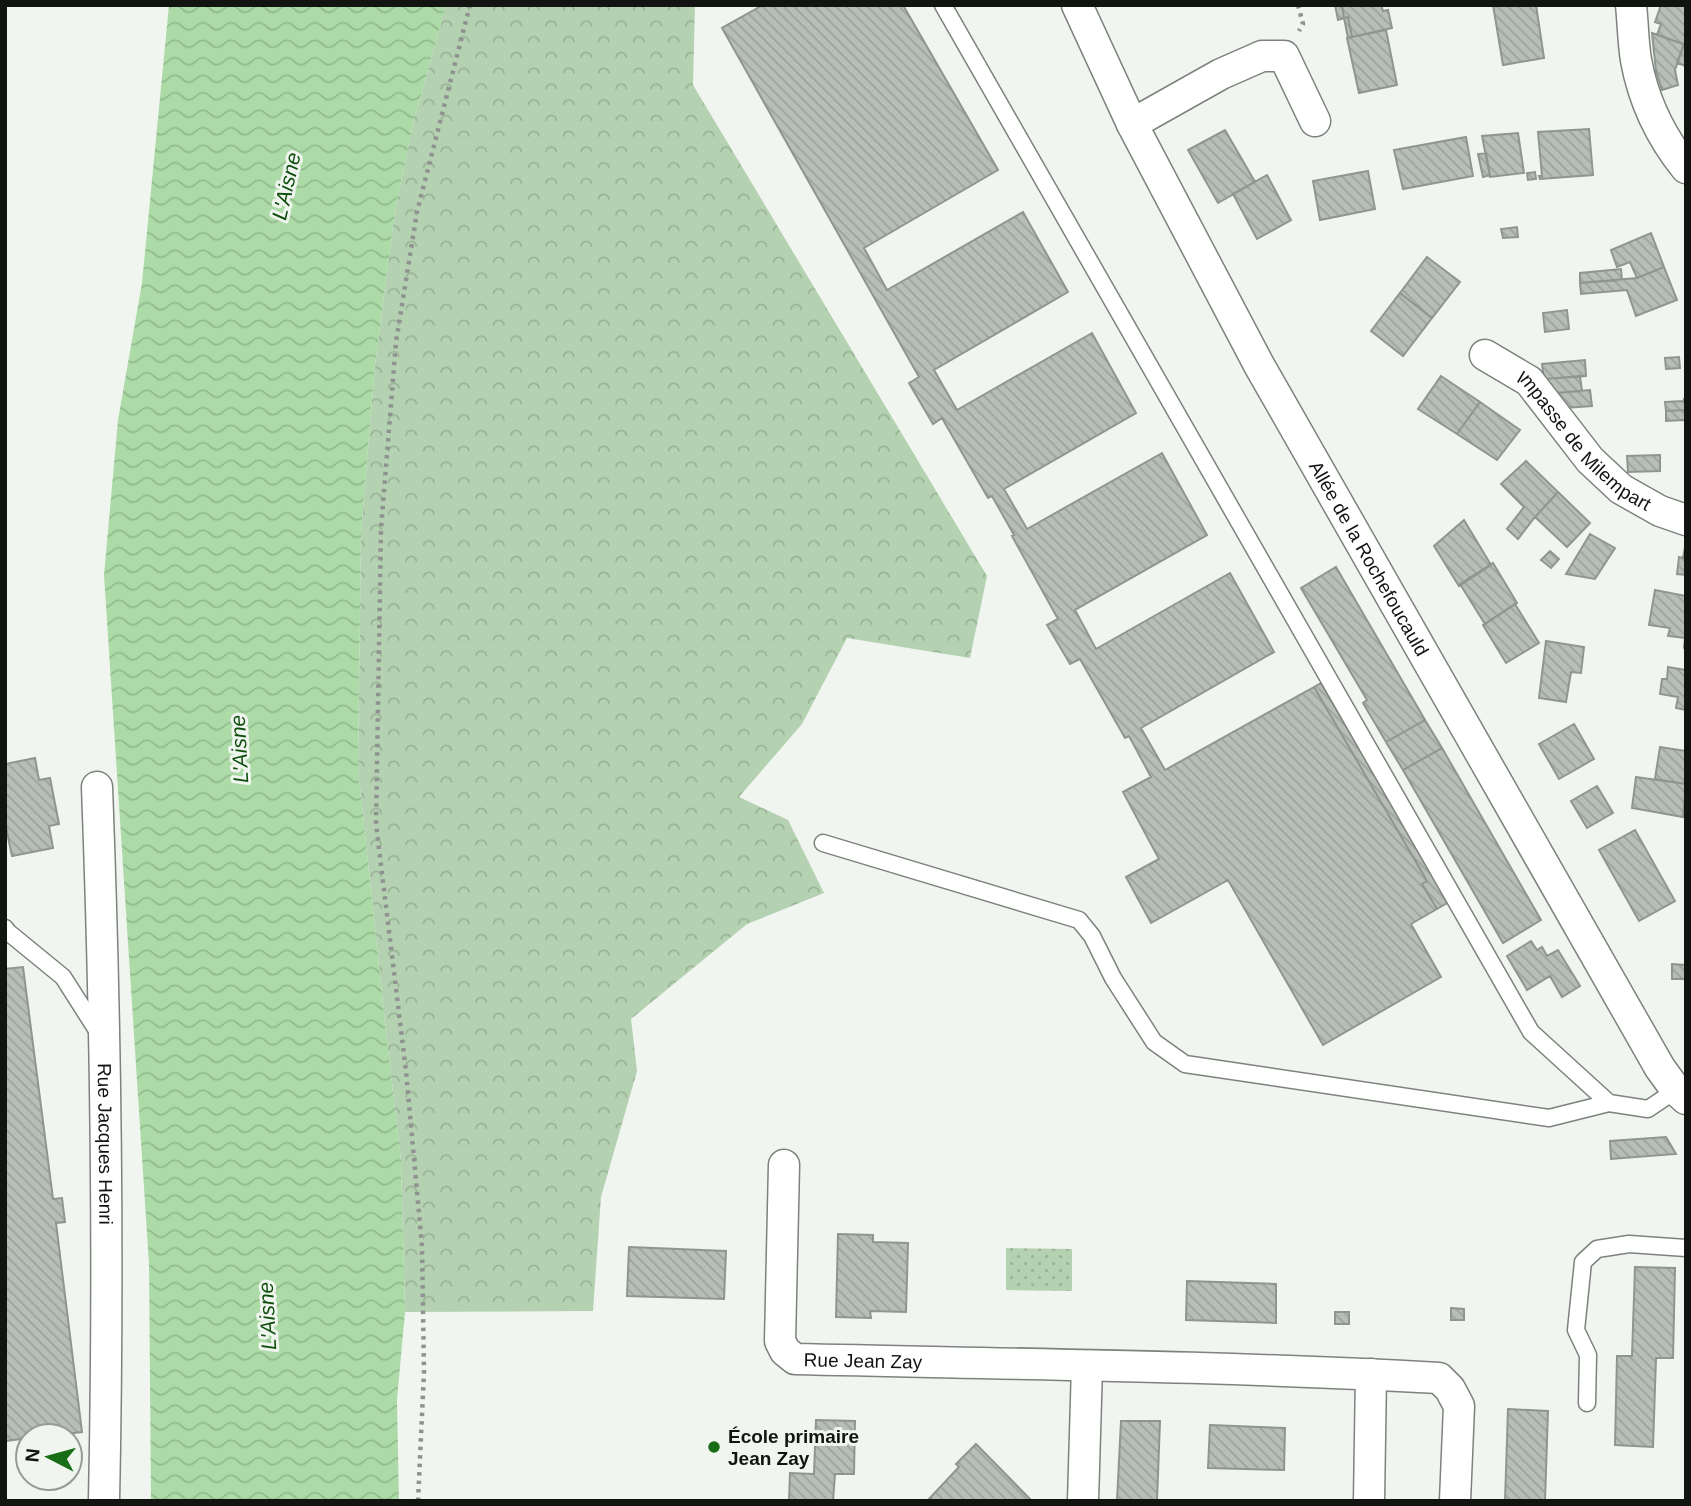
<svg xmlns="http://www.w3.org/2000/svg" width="1691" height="1506" viewBox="0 0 1691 1506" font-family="Arial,sans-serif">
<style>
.forest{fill:url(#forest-crowns)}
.park{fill:url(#park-dots)}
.water{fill:url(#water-waves)}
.building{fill:url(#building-back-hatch);stroke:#8f958f;stroke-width:2}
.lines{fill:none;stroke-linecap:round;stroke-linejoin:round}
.service-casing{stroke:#7d827d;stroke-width:19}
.minor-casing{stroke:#7d827d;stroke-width:33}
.path{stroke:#8f938f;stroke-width:4.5;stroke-dasharray:3.5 5;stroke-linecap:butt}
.service{stroke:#fff;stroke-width:16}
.minor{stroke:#fff;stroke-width:30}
.poi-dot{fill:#186d16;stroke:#f0f5ef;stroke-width:2.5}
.labels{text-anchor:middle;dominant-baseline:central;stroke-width:6;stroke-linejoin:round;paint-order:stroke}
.street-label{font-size:19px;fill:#121412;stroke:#f0f5ef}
.poi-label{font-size:19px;font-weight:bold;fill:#121412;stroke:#f0f5ef;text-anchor:start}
.water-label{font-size:21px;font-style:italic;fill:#0e4f0c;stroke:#f0f5ef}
</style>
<defs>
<pattern id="forest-crowns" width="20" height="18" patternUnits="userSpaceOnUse" patternTransform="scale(1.75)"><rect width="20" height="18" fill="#b4d1b1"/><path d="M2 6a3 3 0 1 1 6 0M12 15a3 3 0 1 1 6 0" fill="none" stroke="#9ab397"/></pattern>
<pattern id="park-dots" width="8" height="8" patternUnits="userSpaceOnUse" patternTransform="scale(1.75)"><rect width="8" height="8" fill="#b4d1b1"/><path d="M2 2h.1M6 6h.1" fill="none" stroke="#9ab397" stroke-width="1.8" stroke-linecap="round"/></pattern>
<pattern id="water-waves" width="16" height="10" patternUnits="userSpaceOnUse" patternTransform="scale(1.75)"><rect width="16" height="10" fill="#acdba7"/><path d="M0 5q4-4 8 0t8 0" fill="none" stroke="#93bb8f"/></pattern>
<pattern id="building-back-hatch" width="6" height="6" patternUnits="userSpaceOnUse" patternTransform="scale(1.75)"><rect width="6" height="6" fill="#b7bdb7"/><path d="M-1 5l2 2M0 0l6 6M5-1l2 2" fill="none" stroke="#9ca29c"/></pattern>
</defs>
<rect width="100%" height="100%" fill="#f0f5ef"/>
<path class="forest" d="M446,5H695L693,85L987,576L970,658L847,638L802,724L739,797L788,820L824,893L747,924L631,1019L637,1071L601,1197L593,1311L405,1312L401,1160L386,1032L358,769L361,532L375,364L395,211L413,124Z"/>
<path class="park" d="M1006,1248L1072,1249V1291L1006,1290Z"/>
<path class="water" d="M169,5H446L413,124L395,211L375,364L361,532L358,769L386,1032L401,1160L405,1312L397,1400L399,1501H151L149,1264L104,575L118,420L142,283Z"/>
<path class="building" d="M763,5H903L998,170L864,248L887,290L1023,212L1068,292L934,370L957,410L1092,333L1136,413L1004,489L1027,529L1162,453L1207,535L1075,610L1096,649L1230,573L1274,652L1141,728L1165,770L1314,687L1427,881L1422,884L1437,909L1411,924L1441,977L1323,1045L1228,880L1151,923L1126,877L1159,859L1123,792L1151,777L1129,736L1125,738L1080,659L1070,664L1047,625L1058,619L1012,536L1014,535L992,496L988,498L942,418L933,424L909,383L919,377L722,28Z
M1335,5H1342L1344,18L1338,20Z
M1342,5H1381L1383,11L1388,10L1392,28L1352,37L1348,17L1344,18Z
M1493,5H1536L1544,58L1503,65Z
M1661,5H1686V45L1657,35L1661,24L1655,22Z
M1348,17L1352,37L1348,38L1344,18Z
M1386,30L1397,85L1359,93L1347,38Z
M1652,33L1684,44L1675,70L1678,85L1662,90L1656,71Z
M1684,44L1686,45V66L1677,63Z
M1589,129L1593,175L1540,179L1539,176H1542L1538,132Z
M1225,130L1255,182L1218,203L1188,150Z
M1518,133L1524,173L1490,177L1482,136Z
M1466,137L1473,176L1403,189L1394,150Z
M1486,153L1490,175L1483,177L1478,154Z
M1368,171L1375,209L1320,220L1313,181Z
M1535,172L1536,179L1528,180L1527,173Z
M1267,175L1291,220L1257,239L1233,194Z
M1517,227L1518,237L1503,238L1501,229Z
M1651,233L1664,267L1637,278L1630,262L1617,267L1611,250Z
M1427,257L1460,282L1432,318L1400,293Z
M1664,267L1677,300L1636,316L1627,290L1581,294L1580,283L1637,278Z
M1621,269L1622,280L1580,283V273Z
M1400,293L1432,318L1403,356L1371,331Z
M1567,310L1569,329L1545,332L1543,313Z
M1679,357L1680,368L1666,369L1665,358Z
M1585,360L1586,376L1544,379L1542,364Z
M1441,376L1480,402L1457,434L1418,409Z
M1580,376L1582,391L1554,393L1544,379Z
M1590,390L1592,406L1564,408L1554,393Z
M1684,399H1686V410L1666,411L1665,402L1684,401Z
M1480,402L1520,430L1497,460L1457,434Z
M1686,410V422L1684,420L1666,421V411Z
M1660,455V471L1628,472L1627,456Z
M1526,461L1558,492L1535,517L1518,539L1507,529L1524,507L1501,484Z
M1558,492L1590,523L1567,547L1535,517Z
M1464,520L1491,565L1459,586L1434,546Z
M1590,534L1615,548L1595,579L1566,574Z
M1685,547L1686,575L1677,574L1679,557L1683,558Z
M1550,551L1559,559L1551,568L1541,560Z
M1493,563L1517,603L1485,624L1460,584Z
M1336,567L1425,720L1386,742L1363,703L1367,700L1301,588Z
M1655,590L1686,596V649L1684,648L1685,638L1668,636L1670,628L1649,625Z
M1515,604L1539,643L1506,663L1483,625Z
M1546,641L1584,647L1581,673L1571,672L1566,702L1539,698Z
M1668,667L1686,670V710L1676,708L1678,697L1660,694L1662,679H1667Z
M1321,683L1449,902L1437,909L1422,884L1427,881L1314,687Z
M1425,720L1442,748L1403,770L1386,742Z
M1574,724L1594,759L1559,779L1539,744Z
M1660,747L1686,751V784L1655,779Z
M1442,748L1541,920L1503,943L1403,770Z
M35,758L39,780L50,778L59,824L49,826L53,848L12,856L5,823V764Z
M1636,777L1686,784L1683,817L1632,808Z
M1597,786L1613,813L1587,828L1571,801Z
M1635,830L1675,901L1639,921L1599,850Z
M1531,941L1537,950L1542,947L1547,956L1558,950L1580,986L1562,997L1550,976L1527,990L1507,956Z
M1672,964L1686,965V979H1672Z
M23,967L53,1199L62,1198L65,1222L56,1223L82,1432L46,1436H28V1438L5,1441V969Z
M1666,1137L1676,1154L1611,1159L1610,1141Z
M838,1234L873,1235V1242L908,1243L906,1312L870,1311L871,1318L836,1317Z
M629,1247L726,1251L724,1299L627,1296Z
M1635,1267L1675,1268L1673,1358H1656L1653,1447L1615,1445L1617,1356H1632Z
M1187,1281L1276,1284V1323L1186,1320Z
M1451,1308L1464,1309V1320H1451Z
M1335,1312H1349V1324H1335Z
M1508,1409L1548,1411L1545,1501H1505Z
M816,1420L855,1421L854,1474H835L833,1501H789L790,1473L814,1474Z
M1121,1421H1160L1157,1501H1117Z
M1210,1425L1285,1428L1284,1470L1208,1468Z
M976,1444L1032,1501H927L959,1467L956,1464Z"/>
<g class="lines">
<defs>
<path id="service" d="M943,5L1531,1032L1609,1103L1648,1109L1676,1090
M823,843L1079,920L1092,936L1113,978L1154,1042L1185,1064L1549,1118L1609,1103
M5,928L8,932L63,977L100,1035
M1587,1403L1588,1355L1576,1330L1583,1262L1597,1249L1629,1244L1686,1248"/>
<g id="minor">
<path id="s1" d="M1077,5L1132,124L1259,365L1660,1068L1676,1090L1686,1099"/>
<path d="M1631,5C1633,23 1633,42 1636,60C1643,99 1661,137 1686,168"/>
<path d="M1132,124L1221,74L1262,56H1284L1315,121"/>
<path id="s2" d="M1485,355L1529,381L1590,460L1621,489L1660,511L1686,520"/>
<path id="s3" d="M97,787C106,1025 109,1263 104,1501"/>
<path id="s4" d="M784,1165L780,1341L785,1351L795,1359C1010,1364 1225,1366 1439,1378L1450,1389L1459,1406L1455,1501"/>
<path d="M1083,1501L1087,1366"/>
<path d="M1369,1501L1371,1374"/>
</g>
</defs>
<use href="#service" class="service-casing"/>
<use href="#minor" class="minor-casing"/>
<path class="path" d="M1298,5L1303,24L1299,31
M418,1501L424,1372L422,1246L406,1071L376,824L381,529L396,342L417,212L470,5"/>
<use href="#service" class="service"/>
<use href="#minor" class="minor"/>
</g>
<circle class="poi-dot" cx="714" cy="1447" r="7"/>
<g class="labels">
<g class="street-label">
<text stroke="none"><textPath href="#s2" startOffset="133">Impasse de Milempart</textPath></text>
<text stroke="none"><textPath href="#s1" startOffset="626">Allée de la Rochefoucauld</textPath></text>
<text stroke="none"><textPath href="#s3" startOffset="357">Rue Jacques Henri</textPath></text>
<text stroke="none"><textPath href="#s4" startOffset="268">Rue Jean Zay</textPath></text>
</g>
<g class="poi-label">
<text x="728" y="1436">École primaire<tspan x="728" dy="22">Jean Zay</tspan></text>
</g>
<g class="water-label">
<text transform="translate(286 186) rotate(-77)">L'Aisne</text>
<text transform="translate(239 749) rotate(-93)">L'Aisne</text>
<text transform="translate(267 1316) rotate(-93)">L'Aisne</text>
</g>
</g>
<rect width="1691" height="1506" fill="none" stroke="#121412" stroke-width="14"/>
<g transform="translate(49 1457) rotate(276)"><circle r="33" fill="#f0f5ef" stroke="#979b97" stroke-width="2"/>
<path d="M0-5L12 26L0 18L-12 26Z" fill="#186d16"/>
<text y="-10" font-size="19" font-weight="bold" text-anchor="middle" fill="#121412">N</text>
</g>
</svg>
